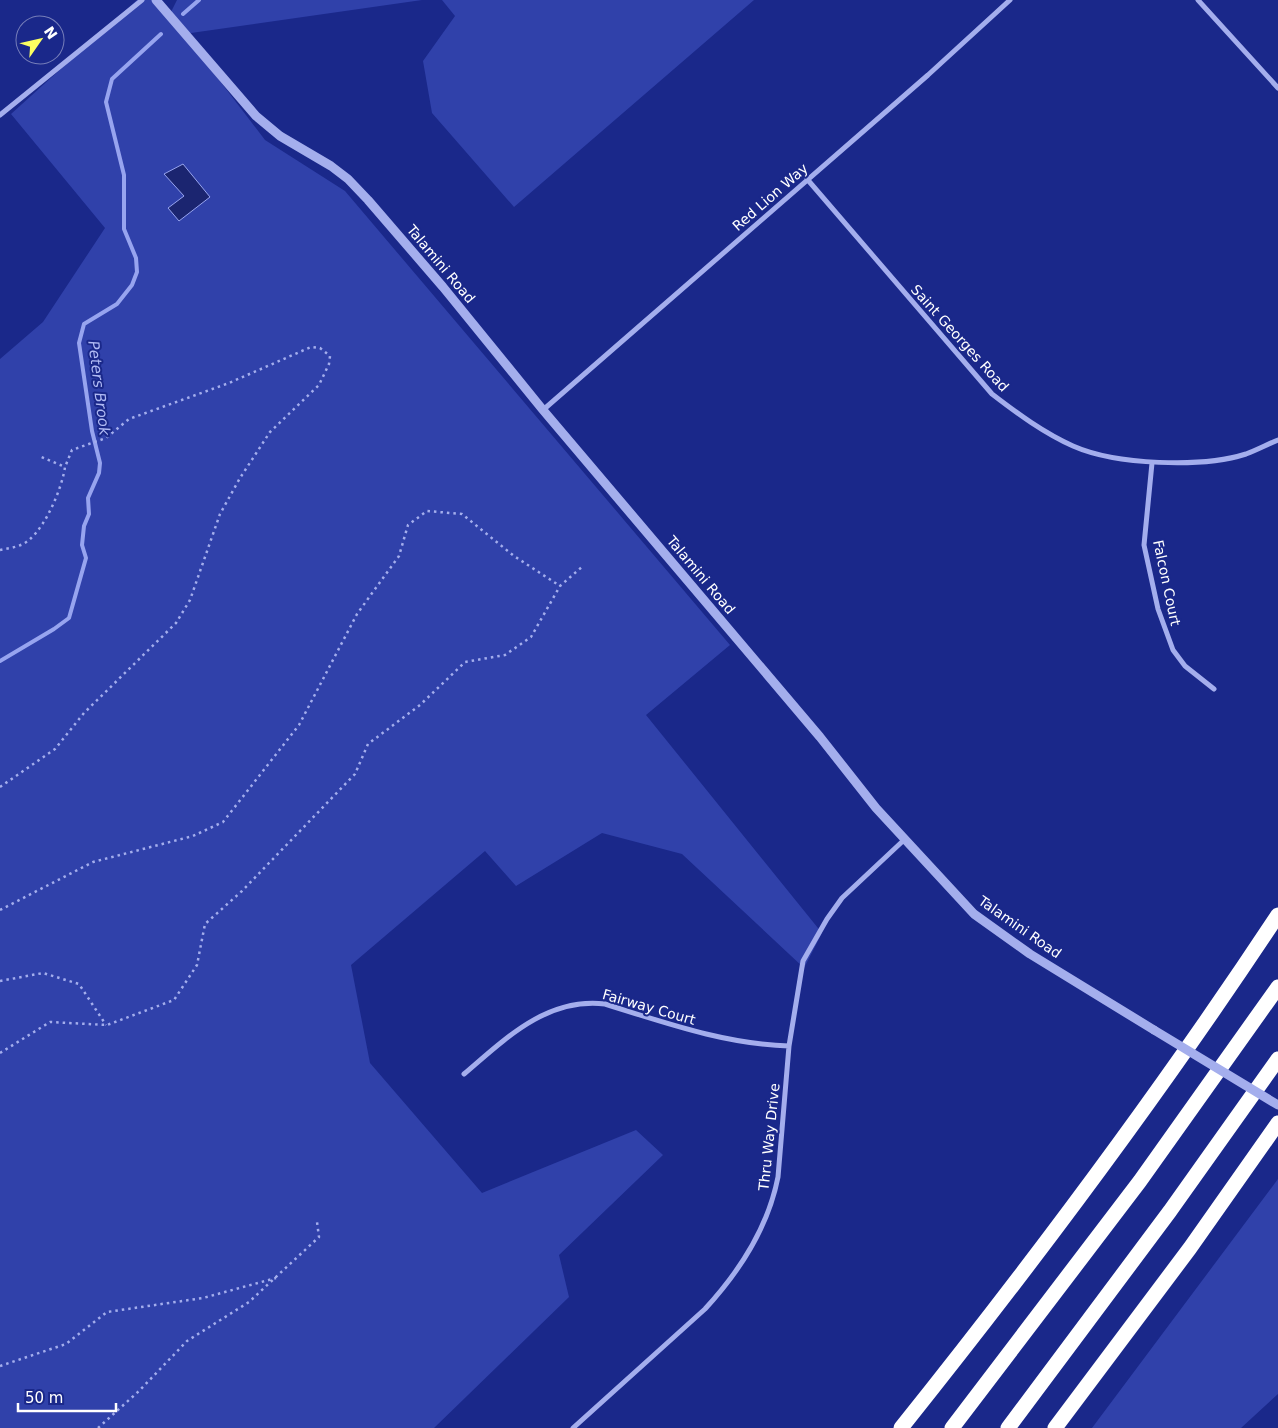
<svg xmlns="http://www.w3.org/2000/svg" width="1278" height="1428" viewBox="0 0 1278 1428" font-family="'DejaVu Sans',sans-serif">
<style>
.green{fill:#3041aa}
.water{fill:#1b2570;stroke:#97a4ef}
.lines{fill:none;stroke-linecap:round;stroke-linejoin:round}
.stream{stroke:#97a4ef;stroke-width:4}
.path{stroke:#a4aeed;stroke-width:2.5;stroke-dasharray:2.5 4;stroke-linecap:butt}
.minor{stroke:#a4aeed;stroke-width:5}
.tertiary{stroke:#a4aeed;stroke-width:9}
.motorway{stroke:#fff;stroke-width:15}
.tertiary-bridge{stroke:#a4aeed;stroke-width:9}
.labels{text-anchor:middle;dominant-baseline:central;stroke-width:4;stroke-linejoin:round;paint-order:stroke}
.street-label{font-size:14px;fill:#fff;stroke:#1a288a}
.water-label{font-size:15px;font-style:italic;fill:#b0baf4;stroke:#1a288a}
</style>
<rect width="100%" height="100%" fill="#1a288a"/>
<path class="green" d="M137,0H155L169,16L177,0H422L184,34L265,140L345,191L730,645L646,715L822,933L804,968L682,854L602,833L516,886L485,851L351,965L370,1063L482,1193L636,1130L663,1155L559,1255L569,1297L434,1428H0V359L43,322L105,228L11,114Z
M442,0H754L514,207L432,113L423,61L455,16Z
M1278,1179V1394L1241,1428H1092Z"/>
<path class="water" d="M183,164L210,197L179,221L168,208L184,196L164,174Z"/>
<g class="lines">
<path class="stream" d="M183,14L199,0
M0,661L54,629L69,618L86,558L82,545L84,526L89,514L88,498L99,473L100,463L92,431L79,343L84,324L117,304L132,285L137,272L136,258L124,229V175L106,102L112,79L161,34"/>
<path class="path" d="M0,550C10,548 21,547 29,540C46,526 62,488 65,467L39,456
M0,787L55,749L84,713L176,623L190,600L220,514L240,478L270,432L319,385L329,364L330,356L320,348L311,347L229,383L129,419L106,438L72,450L65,467
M0,910L93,862L193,836L223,822L299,725L357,614L399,556L408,525L427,511L462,514L514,556L560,586
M0,981L43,973L79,984L106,1025
M0,1053L50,1022L107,1025L174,1000L197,965L205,924L242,891L355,774L368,744L420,705L465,662L505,655L531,637L560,586L583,566
M0,1366L66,1344L107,1312L203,1298L276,1278
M98,1428L139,1391L187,1341L249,1302L319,1237L317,1222"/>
<path class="minor" d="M1198,0L1278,88
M0,115L142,0
M807,179L992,394C1018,414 1044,433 1073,446C1116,465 1202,468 1246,454C1257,450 1268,444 1278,440
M543,410L928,75L1010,0
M1152,463L1144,545L1158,609L1173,650L1185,666L1214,689
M464,1074C505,1039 547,997 605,1004C666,1023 725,1044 789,1046
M573,1428L705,1309C740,1271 768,1228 778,1177L789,1046L803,961L827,919L842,898L905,839"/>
<path class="tertiary" d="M156,0L256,116L280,136L331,166L348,179L368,200L443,287L543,410L820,737L876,808L974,914L1030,954L1154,1030"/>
<path class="motorway" d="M901,1428C1033,1263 1161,1092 1278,915
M952,1428L1140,1181L1278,987
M1008,1428L1170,1211L1278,1059
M1055,1428L1190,1248L1278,1123"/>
<path class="tertiary-bridge" d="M1154,1030L1278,1105"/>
</g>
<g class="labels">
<g class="street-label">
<text transform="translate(770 197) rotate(-41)">Red Lion Way</text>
<text transform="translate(441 264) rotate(50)">Talamini Road</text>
<text transform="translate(960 338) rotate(48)">Saint Georges Road</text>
<text transform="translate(701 575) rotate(50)">Talamini Road</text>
<text transform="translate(1167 583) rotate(78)">Falcon Court</text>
<text transform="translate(1020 927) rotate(35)">Talamini Road</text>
<text transform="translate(649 1007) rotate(16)">Fairway Court</text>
<text transform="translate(769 1137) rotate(-84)">Thru Way Drive</text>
</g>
<g class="water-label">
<text transform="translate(99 388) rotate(83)">Peters Brook</text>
</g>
</g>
<g transform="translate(40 40) rotate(56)"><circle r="24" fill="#1a288a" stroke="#767eb9"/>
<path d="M0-4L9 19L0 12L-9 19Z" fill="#fbff61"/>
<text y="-8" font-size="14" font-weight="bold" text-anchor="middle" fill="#ffffff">N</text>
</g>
<path d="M18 1403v8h98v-8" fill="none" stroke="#ffffff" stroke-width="2.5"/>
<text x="25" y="1403" font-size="15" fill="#ffffff" stroke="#1a288a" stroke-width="4" paint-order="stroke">50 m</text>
</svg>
